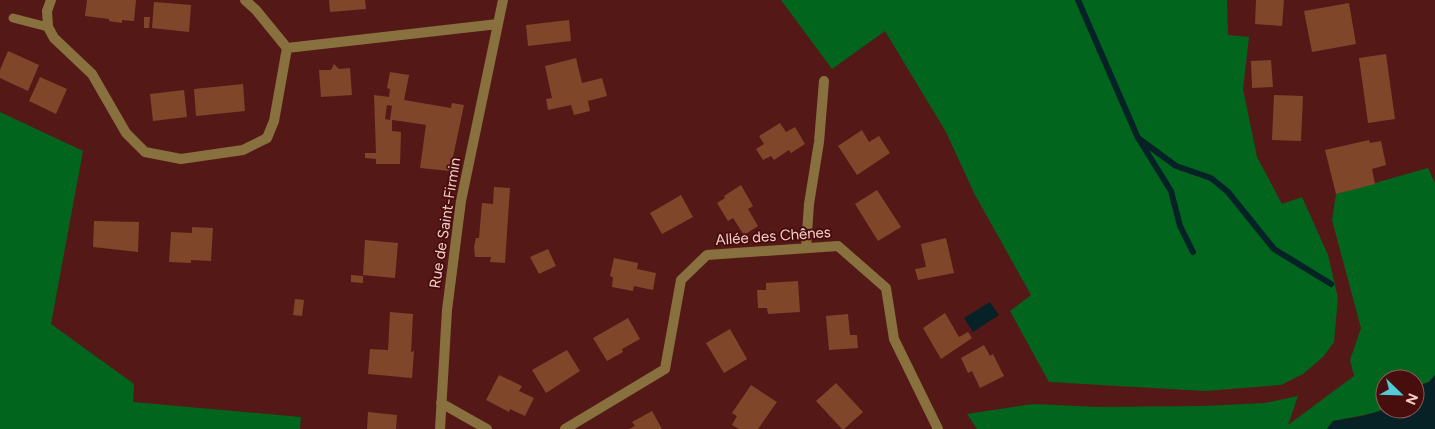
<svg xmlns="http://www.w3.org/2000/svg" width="1435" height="429" viewBox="0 0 1435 429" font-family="Figtree,sans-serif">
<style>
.green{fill:#02651d}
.water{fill:#062226}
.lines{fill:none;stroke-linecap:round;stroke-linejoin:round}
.stream{stroke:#062226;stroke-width:6}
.building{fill:#7f462a;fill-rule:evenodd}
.lane{stroke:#88713e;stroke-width:9}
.street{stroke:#88713e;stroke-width:10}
.labels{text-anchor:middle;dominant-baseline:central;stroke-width:4;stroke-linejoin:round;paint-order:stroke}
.street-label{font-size:15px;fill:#f4cdc9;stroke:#480e0d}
</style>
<rect width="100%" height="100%" fill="#541917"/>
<path class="green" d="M781,0H1227L1228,35L1249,37L1243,89L1257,157L1282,204L1302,197L1328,255L1338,298L1334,342L1323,357L1303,374L1281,385L1205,391L1049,382L1010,311L1031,295L974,193L946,132L885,31L832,69Z
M0,112L83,151L51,324L134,384L133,402L301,417L300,429H0Z
M1428,168L1435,183V375L1429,382L1415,387V379H1385V409L1384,411L1333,421L1327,429H977L967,414L1033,404L1099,407L1202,406L1265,403L1298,396L1288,425L1354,376L1350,360L1361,328L1332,220L1336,194Z"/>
<path class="water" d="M990,302L999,315L973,332L964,318Z
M1435,375V429H1327L1333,421L1363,416L1385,409H1415V387L1429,382Z"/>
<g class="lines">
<path class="stream" d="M1078,0L1138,138L1176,166L1211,178L1228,192L1274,249L1331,284
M1140,141L1171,191L1180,226L1193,252"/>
</g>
<path class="building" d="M87,0H136L134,21L122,20V23L109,21V19L85,16Z
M329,0H365L366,9L330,12Z
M1256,0H1284L1282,26L1255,24Z
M154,2L191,5L189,32L152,28Z
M1349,3L1356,44L1312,52L1304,11Z
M144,17H150L149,28H144Z
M569,20L571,41L528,46L526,25Z
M8,51L39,65L28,91L0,78V70Z
M1386,54L1395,119L1368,123L1359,58Z
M576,58L582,83L602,78L607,96L588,101L590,111L574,115L571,105L548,110L546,99L552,98L545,66Z
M1271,60L1273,87L1252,88L1251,61Z
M334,64L339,69L350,68L352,95L321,97L319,70H331Z
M390,72L409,75L404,100L451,108L452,103L464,105L450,171L420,168L426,125L400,121L392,120V131L401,132L400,164H376V159L365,158V153H376L374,95L389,97L390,89L387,88ZM387,105L392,106L390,120L385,119Z
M40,77L67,89L56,114L29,101Z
M243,84L245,111L196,116L194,89Z
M184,90L187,117L153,121L150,94Z
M1274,95L1303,96L1301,141L1272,140Z
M780,123L786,132L795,127L805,144L791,153L789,150L774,160L771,156L763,160L756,149L764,144L759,136Z
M862,130L869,142L879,136L890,153L857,175L838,146Z
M1369,140L1370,143L1381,141L1386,165L1372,169L1375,184L1336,194L1325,150Z
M741,185L753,206L748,209L758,226L744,235L733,218L728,221L717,203L725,198L724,196Z
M494,187L510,188L505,263L490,262L491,257H475L474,247L476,238H479L482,203L493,204Z
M877,190L901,227L878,241L855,204Z
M681,195L693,217L662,234L650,213Z
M94,221L139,222L138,252L93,247Z
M192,227L213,228L211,261L191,260V263L169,262L171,232L192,233Z
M946,238L954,273L918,280L915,269L926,267L921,244Z
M365,240L398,243L395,278L363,275Z
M548,249L556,266L539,274L530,257Z
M614,258L638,263L637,269L656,273L653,290L634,286L633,291L612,287L613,277L610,276Z
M351,275L363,276V283L351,282Z
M798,281L800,312L768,314L767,308H758L757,290H766V283Z
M295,299L304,300L302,316L293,315Z
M390,312L413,314L411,352L414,351L412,378L368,374L370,349L388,350Z
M945,313L959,337L968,332L972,338L941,359L923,328Z
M848,314L850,335H857L858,348L829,350L826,316Z
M628,318L640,339L622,349L623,352L607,361L593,338Z
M730,329L747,359L724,373L706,343Z
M984,345L990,356L993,354L1004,376L980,388L972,371L968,373L961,358Z
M567,350L580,371L546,393L532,370Z
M499,375L522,386L519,391L534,398L525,416L510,409L509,412L486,400Z
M836,383L863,412L844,429H842L816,401Z
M751,385L777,402L758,429H739L732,425L737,416L732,413Z
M652,411L662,429H629L635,426L632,422Z
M368,412L397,415L396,429H367Z"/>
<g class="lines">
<path class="lane" d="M13,18L48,27"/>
<path class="street" d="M51,0L47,11L48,27L54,38L92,74L126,133L145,152L181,159L243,150L267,138L274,121L287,48
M245,0L256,10L287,48
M287,48L498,24
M806,248L809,204L819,142L824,81
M441,403L487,429
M440,429L447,310L461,201L503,0
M565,429L665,369L681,280L707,255L838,246L886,288L894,339L938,429"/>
</g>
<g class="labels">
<g class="street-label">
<text transform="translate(445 223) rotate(-81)">Rue de Saint-Firmin</text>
<text transform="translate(773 236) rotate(-4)">Allée des Chênes</text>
</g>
</g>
<g transform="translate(1400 394) rotate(113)"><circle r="24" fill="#480e0d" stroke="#8d5a58"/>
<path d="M0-4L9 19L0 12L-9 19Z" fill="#52cbd9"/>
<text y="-8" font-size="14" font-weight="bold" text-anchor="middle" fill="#f4cdc9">N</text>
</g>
</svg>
